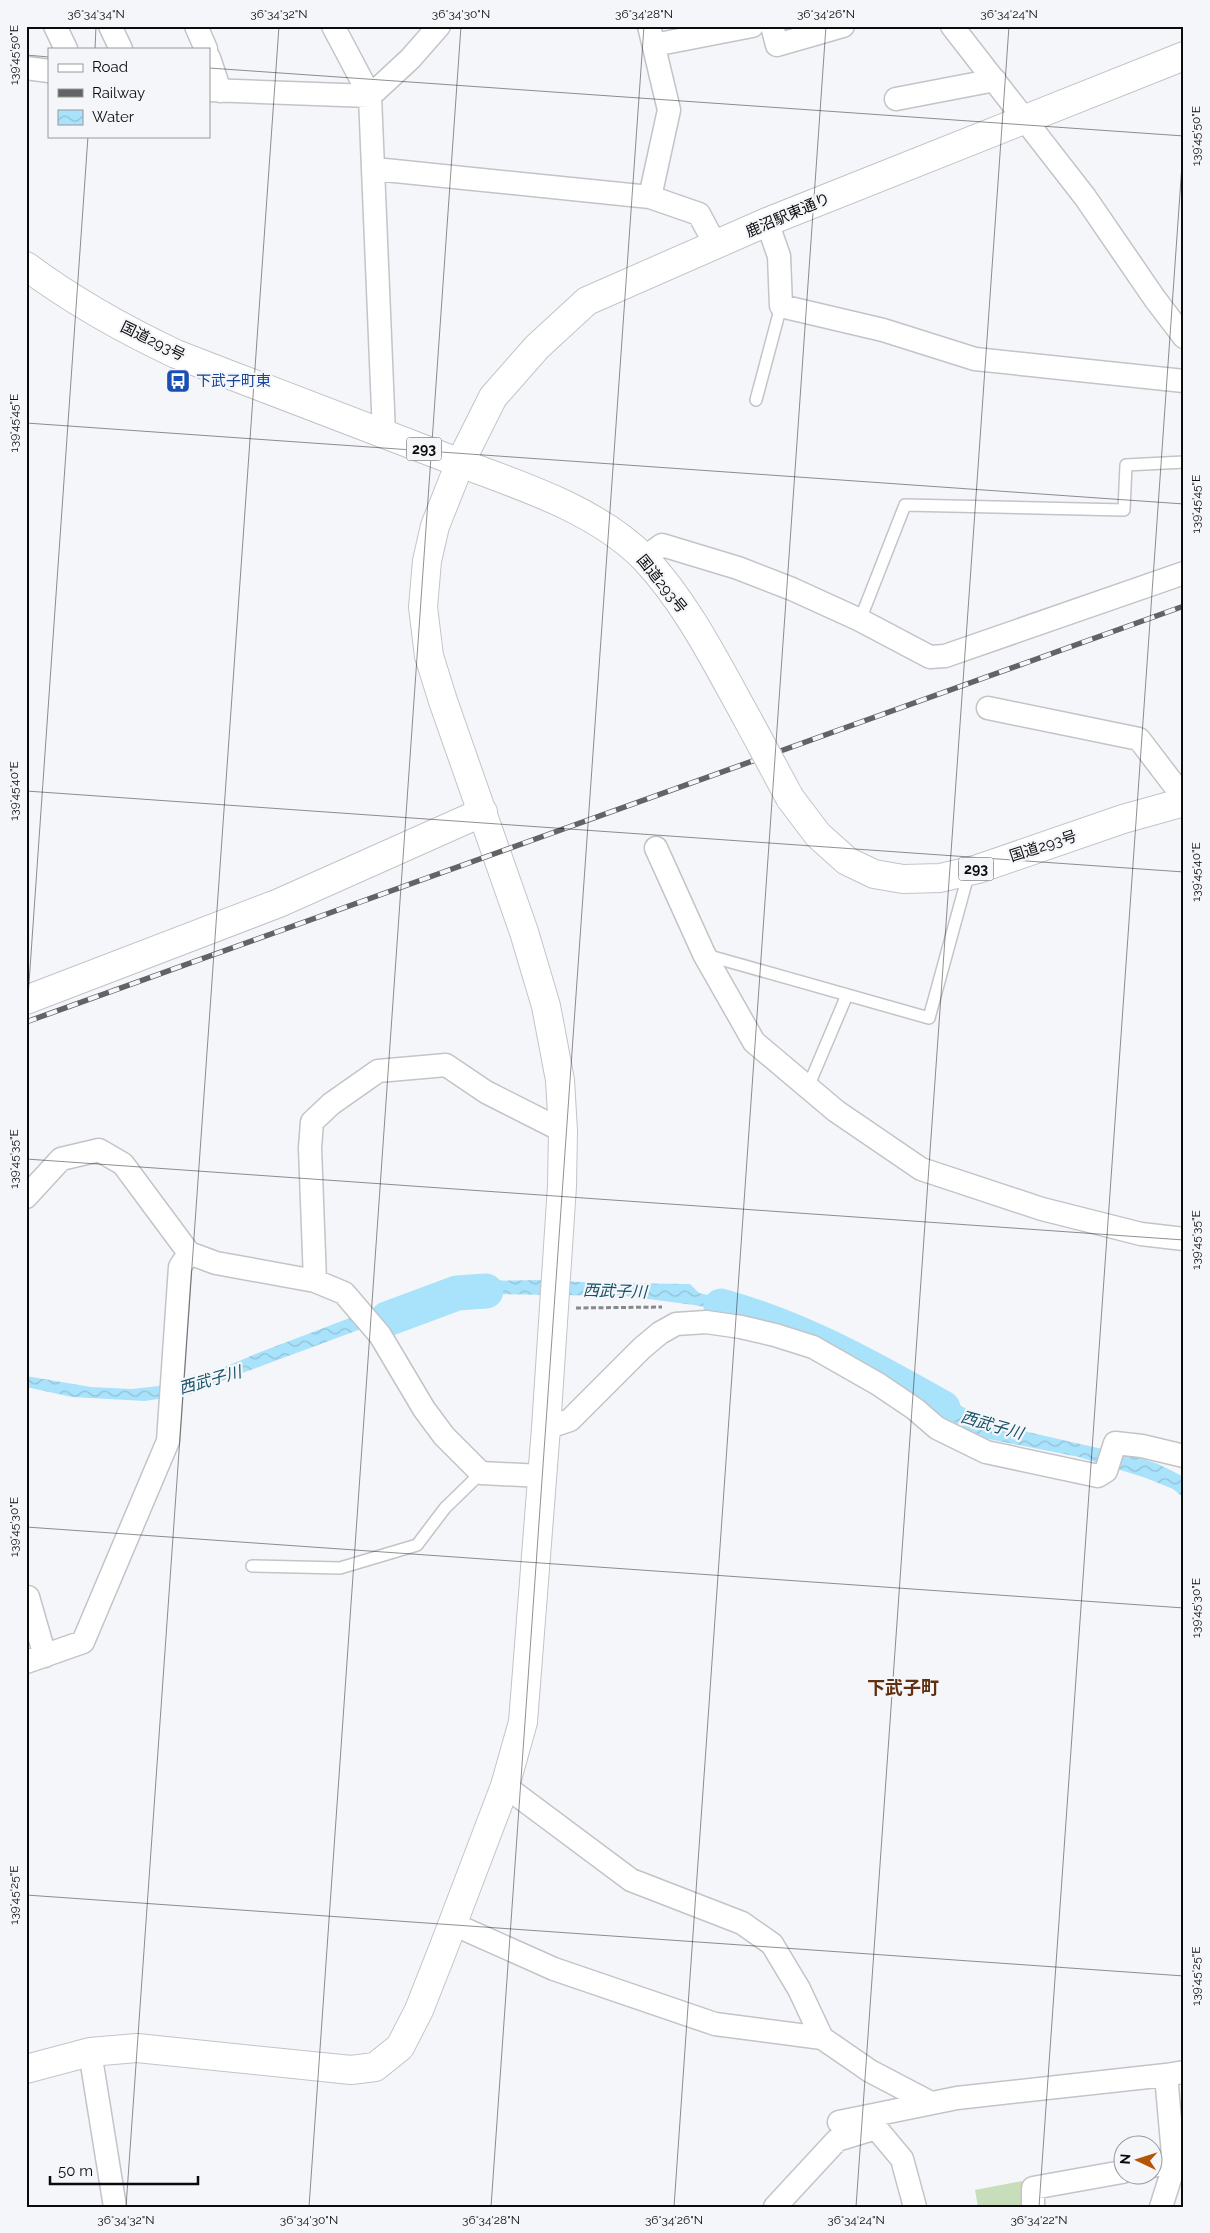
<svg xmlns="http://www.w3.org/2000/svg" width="1210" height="2233" viewBox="0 0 1210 2233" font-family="Raleway,'Noto Sans JP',sans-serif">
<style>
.green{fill:#c8ddb9}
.water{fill:url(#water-waves)}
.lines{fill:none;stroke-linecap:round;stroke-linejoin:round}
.river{stroke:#a9e2fb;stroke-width:35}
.service-casing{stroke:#c2c4c8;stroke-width:14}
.minor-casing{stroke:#c2c4c8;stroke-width:25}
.tertiary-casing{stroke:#c2c4c8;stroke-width:30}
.trunk-casing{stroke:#c2c4c8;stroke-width:30}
.path{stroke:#88888b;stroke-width:3;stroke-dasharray:5 2.5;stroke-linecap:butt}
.service{stroke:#fff;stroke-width:11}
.minor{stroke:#fff;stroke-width:22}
.tertiary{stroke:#fff;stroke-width:28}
.trunk{stroke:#fff;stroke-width:28}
.rail-casing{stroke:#626365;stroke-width:5.5}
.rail{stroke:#f5f6fa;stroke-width:4;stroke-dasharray:11;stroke-linecap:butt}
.trunk-bridge-casing{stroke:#c2c4c8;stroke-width:30;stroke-linecap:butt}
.trunk-bridge{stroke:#fff;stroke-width:28}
.ticks{fill:none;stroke:#0b0b0c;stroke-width:1;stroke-opacity:0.45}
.labels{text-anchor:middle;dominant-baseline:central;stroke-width:4.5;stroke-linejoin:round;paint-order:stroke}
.shield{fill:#f5f6fa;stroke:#515253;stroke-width:1}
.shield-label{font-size:14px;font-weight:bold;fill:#0b0b0c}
.street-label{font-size:15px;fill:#0b0b0c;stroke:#f5f6fa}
.transit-label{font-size:15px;fill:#164399;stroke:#f5f6fa;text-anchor:start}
.water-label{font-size:16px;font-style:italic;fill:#155066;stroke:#f5f6fa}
.quarter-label{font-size:18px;font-weight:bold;fill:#5f3011;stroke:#f5f6fa}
.neatline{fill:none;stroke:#0b0b0c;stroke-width:2}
.ticks-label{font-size:12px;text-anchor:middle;fill:#0b0b0c}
</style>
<defs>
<pattern id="water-waves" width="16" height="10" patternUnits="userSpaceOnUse" patternTransform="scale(1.25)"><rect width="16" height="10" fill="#a9e2fb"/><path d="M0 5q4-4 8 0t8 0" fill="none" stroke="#90c1d6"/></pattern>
</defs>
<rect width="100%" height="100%" fill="#f5f6fa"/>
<path class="green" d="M1022,2181L1025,2207H978L975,2190Z"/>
<path class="water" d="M544,1280L600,1283L690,1284L699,1293L761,1307L831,1329L876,1352L906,1377L997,1425L1137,1457L1158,1464L1184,1477V1498L1173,1489L1146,1478L1079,1457L988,1439L956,1424L884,1373L845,1349L777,1322L694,1305L625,1296L495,1294L439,1300L229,1378L191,1394L145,1401L72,1397L26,1387V1376L91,1387L132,1389L159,1386L204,1376L253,1355L394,1301L429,1291L481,1281Z"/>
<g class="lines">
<path class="river" d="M721,1306C801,1328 872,1368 943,1408
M387,1319L457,1293L486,1291"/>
<defs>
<path id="service" d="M756,400L781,306
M860,620L905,505L1124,510L1126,465L1184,462
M706,955L929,1018L969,872
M808,1087L847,995
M252,1566L340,1568L417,1545L445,1508L481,1473"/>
<path id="minor" d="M55,26L66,49
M110,26L121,49
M196,26L206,49
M333,26L370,96L384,434
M649,26L669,110L650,197
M772,26L777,45L843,26
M952,26L1085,197L1155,299L1184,337
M654,45L752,26
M209,58L220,91
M26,68L49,71
M209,90L370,96L410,59L439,26
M896,99L995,80
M375,169L650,197L699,214L716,246
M767,222L779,256L781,306L883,330L975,359L1184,381
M644,558L662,545L738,568L792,589L860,620L930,657L945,656L1184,573
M988,708L1139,739L1184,798
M656,848L704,954L754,1042L836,1111L921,1169L1042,1209L1141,1234L1184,1239
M26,1197L61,1159L99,1150L123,1164L189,1253L180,1267L168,1441L83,1642L26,1662
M189,1253L216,1263L315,1281L344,1293L380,1335L424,1409L444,1436L481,1473L541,1476
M315,1281L310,1148L312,1122L331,1104L378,1071L446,1065L486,1092L563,1131
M546,1428L570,1420L642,1348L660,1333L676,1324L706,1322L741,1327L775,1335L813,1347L878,1384L915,1409L937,1428L986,1452L1098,1476L1106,1471L1115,1443L1142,1446L1184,1456
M26,1597H28L45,1656
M505,1786L631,1880L742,1923L772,1944L799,1989L822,2038
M453,1924L554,1969L715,2024L822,2038L870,2071L931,2103
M90,2052L115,2207
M839,2122L957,2098L1166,2075
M1152,2166L1173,2162
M775,2207L837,2140L876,2128L902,2159L915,2207
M1033,2207V2188L1122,2172
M1161,2207L1174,2166L1166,2075L1184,2072"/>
<path id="tertiary" d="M26,1000L279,903L483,812
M26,2069L90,2052L137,2048L351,2070L375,2067L400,2047L419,2010L443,1949L505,1786L523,1722L546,1428L562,1186L563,1131L560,1080L546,1006L524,932L443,701L429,656L423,607L427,561L435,526L460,463L493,397L537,347L587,301L767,222L1184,56"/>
<path id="trunk" d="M26,266C73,301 123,329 176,354C266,389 356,423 447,458C512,483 594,507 644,558C687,603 718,666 748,720
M790,798L818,835L847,861L874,874L903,879L940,878L978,869L1123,819L1184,802"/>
</defs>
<use href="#service" class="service-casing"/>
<use href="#minor" class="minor-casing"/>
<use href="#tertiary" class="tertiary-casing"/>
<use href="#trunk" class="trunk-casing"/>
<path class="path" d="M576,1308L662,1307"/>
<use href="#service" class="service"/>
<use href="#minor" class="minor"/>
<use href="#tertiary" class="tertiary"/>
<use href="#trunk" class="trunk"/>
<defs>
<path id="rail" d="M26,1022L1184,606"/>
</defs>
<use href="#rail" class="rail-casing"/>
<use href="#rail" class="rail"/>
<defs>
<path id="trunk-bridge" d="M748,720L790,798"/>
</defs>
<use href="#trunk-bridge" class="trunk-bridge-casing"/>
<use href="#trunk-bridge" class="trunk-bridge"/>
</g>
<path class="ticks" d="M95,49L96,26M26,55L49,57M209,68L1184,136M26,423L1184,504M26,791L1184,872M26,1026L88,136M26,1159L1184,1240M26,1527L1184,1608M26,1895L1184,1976M126,2207L279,26M309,2207L461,26M491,2207L644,26M674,2207L826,26M856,2207L1009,26M1039,2207L1184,136"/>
<defs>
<symbol id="bus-square" viewBox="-11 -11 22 22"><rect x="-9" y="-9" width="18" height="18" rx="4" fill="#1a4fb4" stroke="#f5f6fa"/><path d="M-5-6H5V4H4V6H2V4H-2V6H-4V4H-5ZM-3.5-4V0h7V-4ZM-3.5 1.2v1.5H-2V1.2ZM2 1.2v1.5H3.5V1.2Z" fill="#fff"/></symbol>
</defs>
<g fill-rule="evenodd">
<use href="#bus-square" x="164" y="367" width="28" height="28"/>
</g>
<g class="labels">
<g class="shield">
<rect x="406.5" y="437.5" width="35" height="23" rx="4"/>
<rect x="958.5" y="857.5" width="35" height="23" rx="4"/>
</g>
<g class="shield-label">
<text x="424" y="449">293</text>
<text x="976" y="869">293</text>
</g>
<g class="street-label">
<text transform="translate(788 215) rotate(-23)">鹿沼駅東通り</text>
<text transform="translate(153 341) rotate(26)">国道293号</text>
<text transform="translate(662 584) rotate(51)">国道293号</text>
<text transform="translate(1043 846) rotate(-18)">国道293号</text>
</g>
<g class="transit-label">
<text x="196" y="381">下武子町東</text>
</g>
<g class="water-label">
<text transform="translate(615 1291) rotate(2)">西武子川</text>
<text transform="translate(210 1380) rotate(-16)">西武子川</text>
<text transform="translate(992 1425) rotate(16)">西武子川</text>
</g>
<g class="quarter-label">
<text x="903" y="1687">下武子町</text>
</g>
</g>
<rect width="1210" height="2233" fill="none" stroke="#f5f6fa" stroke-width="55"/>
<rect x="48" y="48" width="162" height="90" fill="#f5f6fa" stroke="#97989b"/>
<rect x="58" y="64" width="25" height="8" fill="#ffffff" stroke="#97989b"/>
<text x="92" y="72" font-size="15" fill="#0b0b0c">Road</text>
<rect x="58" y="89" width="25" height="8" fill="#626365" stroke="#97989b"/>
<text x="92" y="98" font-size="15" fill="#0b0b0c">Railway</text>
<rect x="58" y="110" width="25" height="15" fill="url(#water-waves)" stroke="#97989b"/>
<text x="92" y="122" font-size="15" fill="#0b0b0c">Water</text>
<g transform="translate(1138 2160) rotate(274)"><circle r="24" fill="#f5f6fa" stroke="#97989b"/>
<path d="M0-4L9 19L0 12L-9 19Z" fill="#b45604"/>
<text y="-8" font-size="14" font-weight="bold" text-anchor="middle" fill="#0b0b0c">N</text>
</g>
<path d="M50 2176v8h148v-8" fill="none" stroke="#0b0b0c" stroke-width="2.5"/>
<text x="58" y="2176" font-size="15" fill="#0b0b0c" stroke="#f5f6fa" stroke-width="4" paint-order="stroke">50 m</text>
<rect x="28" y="28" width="1154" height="2178" class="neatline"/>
<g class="ticks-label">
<text x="96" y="18">36°34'34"N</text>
<text x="279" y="18">36°34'32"N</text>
<text x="461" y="18">36°34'30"N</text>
<text x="644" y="18">36°34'28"N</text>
<text x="826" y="18">36°34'26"N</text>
<text x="1009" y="18">36°34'24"N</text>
<text transform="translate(14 55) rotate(-90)" y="4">139°45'50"E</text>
<text transform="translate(1196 136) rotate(-90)" y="4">139°45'50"E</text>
<text transform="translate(14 423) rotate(-90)" y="4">139°45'45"E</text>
<text transform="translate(1196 504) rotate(-90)" y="4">139°45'45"E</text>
<text transform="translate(14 791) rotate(-90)" y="4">139°45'40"E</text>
<text transform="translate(1196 872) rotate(-90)" y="4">139°45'40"E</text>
<text transform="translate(14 1159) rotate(-90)" y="4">139°45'35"E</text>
<text transform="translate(1196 1240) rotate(-90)" y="4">139°45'35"E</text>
<text transform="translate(14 1527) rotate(-90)" y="4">139°45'30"E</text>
<text transform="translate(1196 1608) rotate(-90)" y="4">139°45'30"E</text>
<text transform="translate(14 1895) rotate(-90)" y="4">139°45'25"E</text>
<text transform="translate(1196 1976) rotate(-90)" y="4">139°45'25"E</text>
<text x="126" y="2224">36°34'32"N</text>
<text x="309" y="2224">36°34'30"N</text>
<text x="491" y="2224">36°34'28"N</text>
<text x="674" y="2224">36°34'26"N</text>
<text x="856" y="2224">36°34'24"N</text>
<text x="1039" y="2224">36°34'22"N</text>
</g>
</svg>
